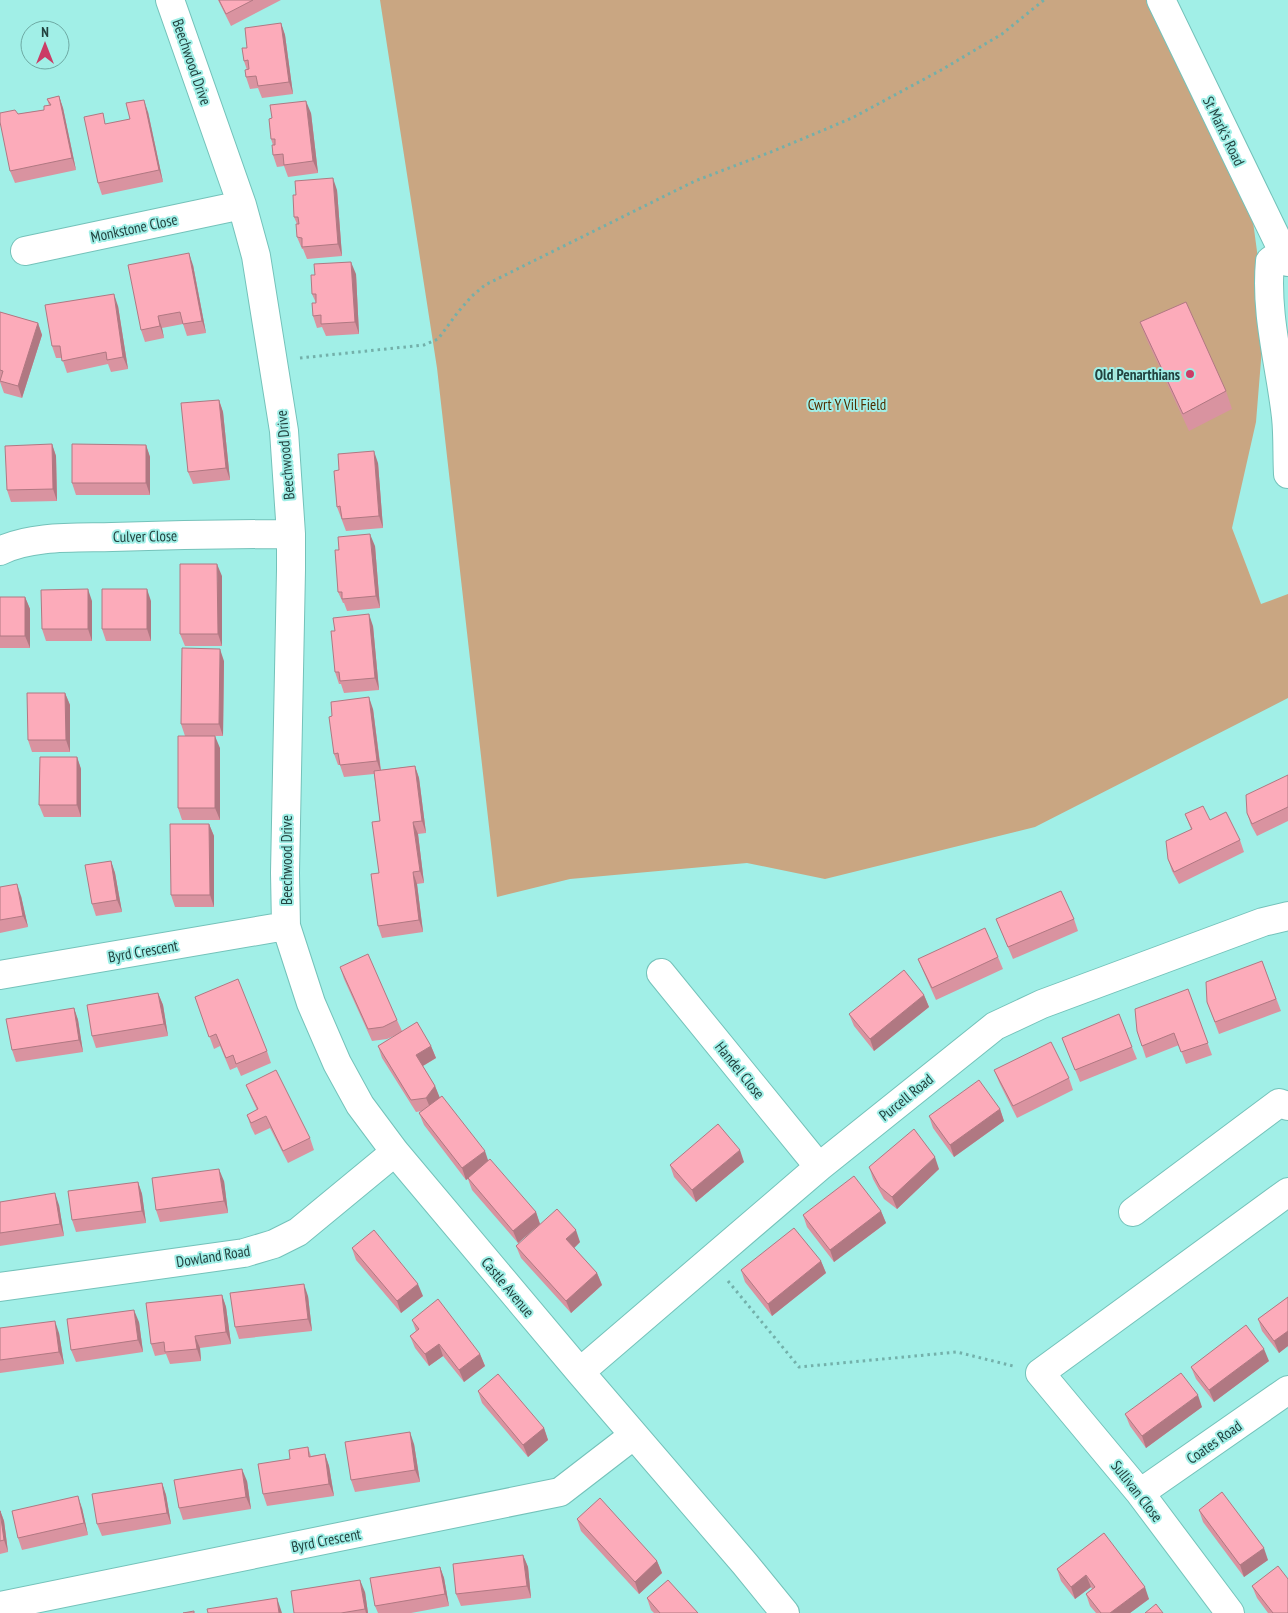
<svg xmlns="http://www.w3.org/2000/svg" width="1288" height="1613" viewBox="0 0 1288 1613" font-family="'PT Sans Narrow',sans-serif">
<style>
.green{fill:#c9a682}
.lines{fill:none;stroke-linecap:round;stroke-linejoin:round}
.minor-casing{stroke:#74c2ba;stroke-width:30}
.path{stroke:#73b0aa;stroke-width:3;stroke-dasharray:2.5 4;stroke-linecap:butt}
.minor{stroke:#fff;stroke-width:28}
.wall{fill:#d993a0}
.shaded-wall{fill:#b07882}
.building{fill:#fcabba;stroke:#b07882}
.poi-dot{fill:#cb3c66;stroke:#a1efe7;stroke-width:2}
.labels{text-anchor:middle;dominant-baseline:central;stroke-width:4;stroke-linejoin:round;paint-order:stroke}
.street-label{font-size:15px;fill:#22423f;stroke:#a1efe7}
.poi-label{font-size:15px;font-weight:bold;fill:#22423f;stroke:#a1efe7;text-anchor:end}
.park-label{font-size:15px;fill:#502e00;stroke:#a1efe7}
</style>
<rect width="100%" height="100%" fill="#a1efe7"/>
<path class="green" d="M380,0H1148L1252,214L1265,311L1256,422L1232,528L1261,604L1288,594V698L1035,827L825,879L747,863L570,879L497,897L437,368Z"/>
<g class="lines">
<defs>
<path id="minor" d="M170,0L242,205L256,256L284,431L291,534V570L285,873L286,926L311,1003L337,1063L360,1105L395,1152L580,1372L745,1564L785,1613
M1161,0L1288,262
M25,251L242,205
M1283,252L1270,261C1265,315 1280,364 1286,417C1288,436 1287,455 1288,474
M0,551C31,535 78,538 112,537C172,535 231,534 291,534
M661,973L819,1167
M0,975L286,926
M1133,1212L1279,1103L1288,1106
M0,1287L244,1253L274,1244L298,1232L395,1152
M580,1372L819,1167L995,1026L1042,1004L1263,922L1288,916
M1140,1493L1288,1390
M0,1606L560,1492L634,1435
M1230,1613L1140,1493L1040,1373L1288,1192"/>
</defs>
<use href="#minor" class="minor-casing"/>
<path class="path" d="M300,358L424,345L438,339L458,312L472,296L485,285L695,181L776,150L852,118L943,69L1002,34L1044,0
M728,1281L799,1367L957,1352L1013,1366"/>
<use href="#minor" class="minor"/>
</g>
<path class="wall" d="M218,0H281L231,26Z
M281,23L285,35L293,94L262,98L258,88L250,89L246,77L247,70L244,61L247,48Z
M59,96L63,108L76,170L15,183L10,171L18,114L44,110L49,105L47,99Z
M148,112L163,182L102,195L98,183L107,124L130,119Z
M311,113L318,173L288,177L284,166L277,167L273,155V145L271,139Z
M337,190L342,256L307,259L303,249H302L297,237V224L294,217L296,195Z
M193,265L206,333L187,336L183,324L162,328L164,338L145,342L141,330Z
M356,274L359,334L326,336L322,327L317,328L313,316L316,303L312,294Z
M118,306L128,369L111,372L108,364L67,373L62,358H56L52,346Z
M0,312L38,323L42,335L22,398L4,393L0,382Z
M1140,322L1226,391L1232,409L1189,431L1147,340Z
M219,400L223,412L230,480L193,484L188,472Z
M52,444L56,456L57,501L11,502L7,490Z
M146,445L150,457V495H76L72,483Z
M378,463L383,528L346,531L337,507L339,470Z
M375,546L380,608L347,611L344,603H343L338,592Z
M222,576V646H185L180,634Z
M0,597H25L30,609V648H0Z
M92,601V641H46L42,629Z
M151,601V641H106L102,629Z
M373,626L379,690L344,693L341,684H339L335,672V631Z
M224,661L223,736H185L181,724Z
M65,693L70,705V752H32L28,740Z
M373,709L381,770L415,766L419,778L426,833L418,834L424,883L417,884L423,932L382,938L378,926L380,821L374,774L344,777L340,765H338L334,754Z
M220,748V820H182L178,808Z
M77,757L81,769V817H44L39,805Z
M1288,775V821L1257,836L1251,825L1247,813Z
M1185,814L1210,820L1240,840L1244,852L1179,884L1172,871L1168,859L1191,829Z
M209,824L214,836V907H175L171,895Z
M111,861L115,873L122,912L96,916L92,904Z
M0,887L21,896L28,927L0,933Z
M996,919H1074L1078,931L1013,959Z
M998,957L1003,969L936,1000L923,971L918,959Z
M1262,961L1281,1011L1219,1034L1207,1002Z
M340,967L397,1020L402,1031L431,1046L436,1058L423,1066L435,1086L439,1097L488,1161L536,1212L540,1224L518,1243L472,1190L468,1179L466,1180L424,1125L419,1113L422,1111L416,1112L382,1058L378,1046L396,1035L387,1039L372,1041L344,979Z
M1188,989L1212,1055L1186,1064L1179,1045L1146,1058L1137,1031Z
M158,993L163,1005L168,1036L96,1048L92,1036Z
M924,995L929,1007L874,1051L854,1026L849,1014Z
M195,997L267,1051L271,1063L241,1076L237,1067L230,1070L220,1046L214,1049Z
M74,1008L78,1020L83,1052L16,1062L12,1050Z
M1062,1038L1132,1047L1137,1059L1080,1082Z
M994,1070L1069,1078L1073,1090L1017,1118L999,1082Z
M246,1085L310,1138L314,1150L288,1163L270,1128L255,1135L251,1127L247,1115L257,1110L251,1097Z
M1000,1109L1004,1121L954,1157L933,1128L929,1116Z
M744,1162L696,1202L674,1177L670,1165Z
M869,1167L939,1169L897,1209L884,1199L873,1179Z
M224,1181L228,1213L160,1222L156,1210Z
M138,1182L142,1194L146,1223L76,1232L72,1220Z
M0,1202L59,1205L64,1236L0,1246Z
M881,1211L886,1223L834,1262L807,1227L803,1215Z
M580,1242L574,1248L597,1273L602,1285L571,1313L521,1258L516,1246Z
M352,1248L423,1296L401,1313L356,1260Z
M821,1261L826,1273L772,1316L745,1282L741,1270Z
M222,1295L226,1307L231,1344L200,1348L201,1361L170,1364L166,1354L155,1356L151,1344Z
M308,1296L312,1331L239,1339L235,1327Z
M1288,1297V1346L1279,1353L1262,1331L1258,1319Z
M412,1320L480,1354L485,1366L464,1382L443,1356L429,1366L415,1348L410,1336L416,1331Z
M139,1322L143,1352L76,1362L71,1350Z
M0,1328L59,1333L64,1364L0,1373Z
M1269,1361L1214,1402L1196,1379L1191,1367Z
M478,1391L544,1428L548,1440L528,1457L482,1403Z
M1202,1407L1146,1448L1130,1426L1125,1414Z
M414,1444L420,1482L355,1492L351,1480Z
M308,1447L311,1456L325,1454L329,1466L334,1496L267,1506L263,1494L290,1459Z
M247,1481L251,1509L183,1520L179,1508Z
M162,1483L166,1495L171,1524L102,1536L97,1524Z
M82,1508L88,1535L22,1550L18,1538Z
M0,1510L4,1521L8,1552L0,1554Z
M1199,1510L1268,1560L1244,1577L1203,1522Z
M577,1519L657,1561L662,1573L639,1594L581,1531Z
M1104,1533L1149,1599L1130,1613H1096L1090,1606L1086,1594L1092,1589L1091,1587L1075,1599L1061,1581L1057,1569Z
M523,1555L528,1567L531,1598L461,1606L456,1594Z
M440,1567L444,1578L449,1606L411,1613H378L375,1606Z
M1252,1586L1288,1613H1268L1257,1598Z
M365,1592L368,1613H294Z
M647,1598L698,1613H654L651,1610Z"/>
<path class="shaded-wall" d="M281,23L285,35L293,94L289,82Z
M59,96L63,108L76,170L72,158Z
M144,100L148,112L163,182L159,170Z
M306,101L311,113L318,173L313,161Z
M333,178L337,190L342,256L338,244Z
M189,253L193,265L206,333L202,321Z
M351,262L356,274L359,334L355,322Z
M114,294L118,306L128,369L123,357Z
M158,316L162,328L164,338L160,326Z
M38,323L42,335L22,398L18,386Z
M219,400L223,412L230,480L226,468Z
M52,444L56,456L57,501L53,489Z
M146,445L150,457V495L146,483Z
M374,451L378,463L383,528L379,516Z
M370,534L375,546L380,608L376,596Z
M217,564L222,576V646L218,634Z
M88,589L92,601V641L88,629Z
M147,589L151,601V641L147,629Z
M25,597L30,609V648L25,636Z
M369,614L373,626L379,690L375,678Z
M220,649L224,661L223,736L219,724Z
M65,693L70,705V752L66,740Z
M369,697L373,709L381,773L377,761Z
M215,736L220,748V820L215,808Z
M77,757L81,769V817L77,805Z
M415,766L419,778L426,833L422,821Z
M413,822L418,834L424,883L420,871Z
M209,824L214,836V907L210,895Z
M111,861L115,873L122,912L117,900Z
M413,872L417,884L423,932L419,920Z
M17,884L21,896L28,927L23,916Z
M158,993L163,1005L168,1036L164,1024Z
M924,995L929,1007L874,1051L870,1039Z
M74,1008L78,1020L83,1052L79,1040Z
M431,1046L436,1058L421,1067L416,1055Z
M435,1086L440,1098L431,1110L426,1098Z
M1000,1109L1004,1121L954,1157L950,1145Z
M740,1150L744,1162L696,1202L692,1190Z
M485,1151L489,1163L466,1180L462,1168Z
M935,1157L939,1169L897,1209L892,1197Z
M219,1169L224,1181L228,1213L224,1201Z
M138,1182L142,1194L146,1223L142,1211Z
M55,1193L59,1205L64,1236L60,1224Z
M881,1211L886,1223L834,1262L830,1250Z
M536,1212L540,1224L518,1243L513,1231Z
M576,1230L580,1242L571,1251L566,1239Z
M821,1261L826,1273L772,1316L768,1304Z
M597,1273L602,1285L571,1313L566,1301Z
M304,1284L308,1296L312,1331L308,1319Z
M418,1284L423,1296L401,1313L397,1301Z
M222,1295L226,1307L231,1344L226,1332Z
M134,1310L139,1322L143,1352L138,1340Z
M55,1321L59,1333L64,1364L59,1352Z
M1288,1331V1346L1279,1353L1274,1341Z
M195,1336L200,1348L201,1361L197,1349Z
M439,1344L443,1356L429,1366L425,1354Z
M1264,1349L1269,1361L1214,1402L1209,1390Z
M480,1354L485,1366L464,1382L459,1370Z
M1198,1395L1202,1407L1146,1448L1142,1436Z
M544,1428L548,1440L528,1457L523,1445Z
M410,1432L414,1444L420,1482L415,1470Z
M325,1454L329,1466L334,1496L329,1484Z
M242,1469L247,1481L251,1509L246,1497Z
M162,1483L166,1495L171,1524L167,1513Z
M78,1496L82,1508L88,1535L84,1523Z
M0,1510L4,1521L8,1552L4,1540Z
M1264,1548L1268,1560L1244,1577L1240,1565Z
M523,1555L528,1567L531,1598L527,1586Z
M657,1561L662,1573L639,1594L635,1582Z
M440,1567L444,1578L449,1606L445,1594Z
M1086,1575L1091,1587L1075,1599L1071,1587Z
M360,1580L365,1592L368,1613H366L365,1609Z
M1145,1587L1149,1599L1130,1613H1110Z
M277,1598L282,1613H279Z"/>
<path class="building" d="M219,0H253L226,14Z
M281,23L289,82L258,86L256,76L246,77L245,70L249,69L248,60L244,61L242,48H247L245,28Z
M59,96L72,158L10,171L0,122V113L15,110L18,114L44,110V106L51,105L47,99Z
M144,100L159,170L98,183L84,117L103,113L105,124L130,119L126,103Z
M306,101L313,161L284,165L283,154L273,155L272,145H275V139H271L269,119L272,118L270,105Z
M333,178L338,244L302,247V238L297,237L296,224H299L298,217H294L293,195H296L295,181Z
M189,253L202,321L183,324L180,312L158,316L160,326L141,330L128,265Z
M351,262L355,322L321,324V315L313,316L312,303H316V294H312L311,275H315L314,264Z
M114,294L123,357L107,360L106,352L62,361L60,346H52L45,305Z
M1186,302L1226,391L1183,414L1140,322Z
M0,312L38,323L18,386L0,381L3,371L0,370Z
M219,400L226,468L188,472L181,403Z
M52,444L53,489L7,490L5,446Z
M72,444L146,445V483H72Z
M374,451L379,516L342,519L340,506L337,507L334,471L339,470L338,454Z
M370,534L376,596L342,599V592H338L335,550H339L338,537Z
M180,564H217L218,634H180Z
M88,589V629H42L41,590Z
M102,589H147V629H102Z
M0,597H25V636H0Z
M369,614L375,678L340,681L339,672H335L331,631H335L333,618Z
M182,648L220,649L219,724H181Z
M27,693H65L66,740H28Z
M369,697L377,761L340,765L338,753L334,754L329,717L332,716L331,702Z
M178,736H215V808H178Z
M40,757H77V805H39Z
M415,766L422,821L413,822L420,871L413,872L419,920L378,926L371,874L379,873L372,822L380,821L374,771Z
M1288,775V807L1252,824L1247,813L1246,795Z
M1203,806L1210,820L1226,812L1240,840L1174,872L1168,859L1166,841L1192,829L1185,814Z
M170,824H209L210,895H171Z
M111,861L117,900L92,904L85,865Z
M17,884L23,916L0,920V887Z
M1061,891L1074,919L1008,947L996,919Z
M985,928L998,957L932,988L918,959Z
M368,954L397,1020L383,1027L368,1029L340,967Z
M1262,961L1276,999L1215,1022L1207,1002L1206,982Z
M904,970L924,995L870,1039L849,1014Z
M238,979L267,1051L236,1064L233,1055L226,1058L216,1034L209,1037L195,997Z
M1188,989L1208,1043L1181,1052L1174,1033L1142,1046L1137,1031L1135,1009Z
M158,993L164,1024L92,1036L87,1005Z
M74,1008L79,1040L12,1050L6,1019Z
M1119,1014L1132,1047L1075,1070L1062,1038Z
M417,1022L431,1046L416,1055L435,1086L426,1098L411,1100L378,1046Z
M1051,1042L1069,1078L1013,1106L994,1070Z
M276,1070L310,1138L283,1151L266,1116L251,1123L247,1115L258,1109L246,1085Z
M979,1080L1000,1109L950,1145L929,1116Z
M442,1096L485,1151L462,1168L419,1113Z
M718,1124L740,1150L692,1190L670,1165Z
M914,1129L935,1157L892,1197L880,1187L869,1167Z
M490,1159L536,1212L513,1231L468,1178Z
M219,1169L224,1201L156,1210L152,1178Z
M854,1176L881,1211L830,1250L803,1215Z
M138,1182L142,1211L72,1220L68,1191Z
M55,1193L60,1224L0,1233V1202Z
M557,1209L576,1230L566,1239L597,1273L566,1301L516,1246Z
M794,1228L821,1261L768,1304L741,1270Z
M374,1230L418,1284L397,1301L352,1248Z
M304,1284L308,1319L235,1327L230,1293Z
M222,1295L226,1332L195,1336L197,1349L165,1352L164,1342L151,1344L146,1303Z
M1288,1297V1331L1274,1341L1258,1319Z
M438,1299L480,1354L459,1370L439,1344L425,1354L410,1336L419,1329L412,1320Z
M134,1310L138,1340L71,1350L67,1319Z
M55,1321L59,1352L0,1360V1328Z
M1246,1325L1264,1349L1209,1390L1191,1367Z
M1181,1373L1198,1395L1142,1436L1125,1414Z
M498,1374L544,1428L523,1445L478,1391Z
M410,1432L415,1470L351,1480L345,1442Z
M308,1447L309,1457L325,1454L329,1484L263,1494L258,1464L290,1459L289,1450Z
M242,1469L246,1497L179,1508L174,1480Z
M162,1483L167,1513L97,1524L92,1494Z
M1222,1492L1264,1548L1240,1565L1199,1510Z
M78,1496L84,1523L18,1538L12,1511Z
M600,1498L657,1561L635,1582L577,1519Z
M0,1511L4,1540L0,1541Z
M1104,1533L1145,1587L1110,1613H1101L1086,1594L1095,1587L1086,1575L1071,1587L1057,1569Z
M523,1555L527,1586L456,1594L453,1564Z
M1278,1566L1288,1579V1613H1273L1252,1586Z
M440,1567L445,1594L375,1606L370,1578Z
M360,1580L365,1609L341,1613H294L291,1591Z
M668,1580L698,1613H660L647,1598Z
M277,1598L279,1613H208L207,1609Z
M1156,1604L1163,1613H1145Z
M194,1611V1613H183Z"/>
<circle class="poi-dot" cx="1190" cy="374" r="5"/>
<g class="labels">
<g class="street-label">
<text transform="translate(192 62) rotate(71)">Beechwood Drive</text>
<text transform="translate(1224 131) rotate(64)">St Mark's Road</text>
<text transform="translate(134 228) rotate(-12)">Monkstone Close</text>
<text transform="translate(285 455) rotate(-95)">Beechwood Drive</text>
<text transform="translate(145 536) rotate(-1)">Culver Close</text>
<text transform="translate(286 860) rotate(-90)">Beechwood Drive</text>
<text transform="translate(143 951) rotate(-10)">Byrd Crescent</text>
<text transform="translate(740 1070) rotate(51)">Handel Close</text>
<text transform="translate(906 1097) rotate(-39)">Purcell Road</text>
<text transform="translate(213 1256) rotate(-9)">Dowland Road</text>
<text transform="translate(508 1287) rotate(50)">Castle Avenue</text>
<text transform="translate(1214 1442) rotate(-35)">Coates Road</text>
<text transform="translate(1137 1491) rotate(52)">Sullivan Close</text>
<text transform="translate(326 1540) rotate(-11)">Byrd Crescent</text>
</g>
<g class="poi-label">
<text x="1180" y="374">Old Penarthians</text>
</g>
<g class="park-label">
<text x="847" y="404">Cwrt Y Vil Field</text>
</g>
</g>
<g transform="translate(45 45)"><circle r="24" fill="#a1efe7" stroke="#6eaaa4"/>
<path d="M0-4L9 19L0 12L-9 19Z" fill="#cb3c66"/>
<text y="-8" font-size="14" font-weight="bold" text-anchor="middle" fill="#22423f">N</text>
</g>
</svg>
